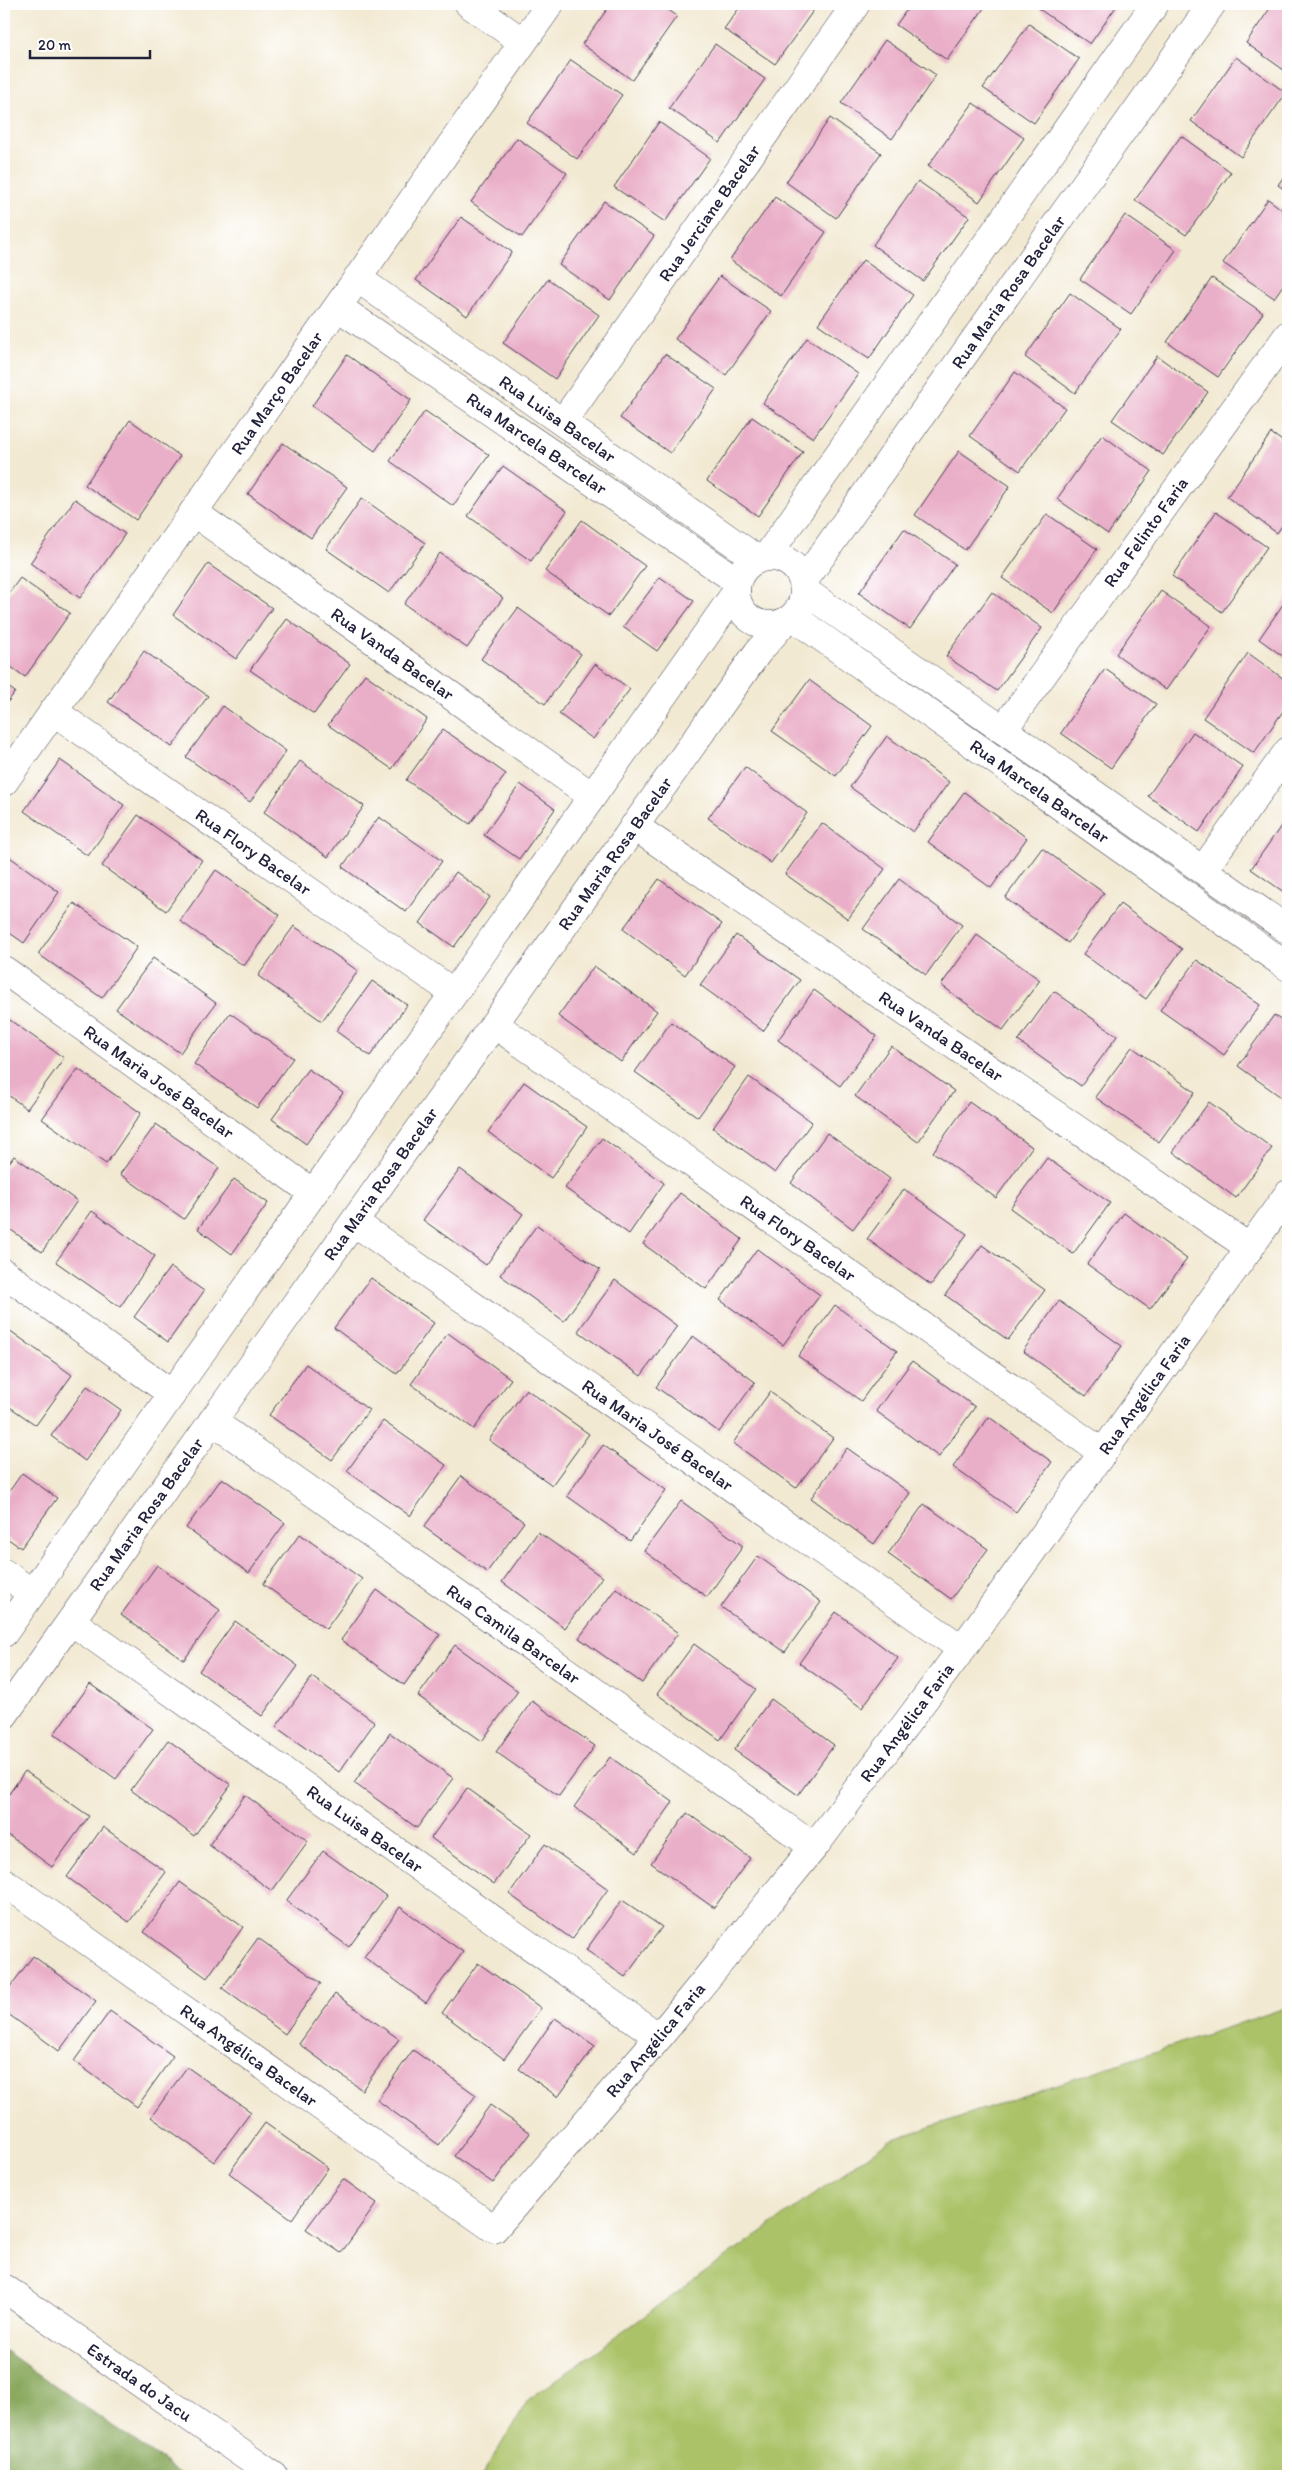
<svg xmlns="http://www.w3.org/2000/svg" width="1292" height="2480" viewBox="0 0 1292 2480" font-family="Itim,sans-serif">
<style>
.green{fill:#abc267;stroke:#667251}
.forest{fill:#88a85c;stroke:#55654c}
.building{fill:#eaafc8}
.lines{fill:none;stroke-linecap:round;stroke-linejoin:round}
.minor-casing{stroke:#414052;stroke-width:29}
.secondary-casing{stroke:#414052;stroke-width:29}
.minor{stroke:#fff;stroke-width:28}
.secondary{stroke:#fff;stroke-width:28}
.labels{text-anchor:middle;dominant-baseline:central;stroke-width:4;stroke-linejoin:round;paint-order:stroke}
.street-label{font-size:18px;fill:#22223b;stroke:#fff}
</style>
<rect width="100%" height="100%" fill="#fff"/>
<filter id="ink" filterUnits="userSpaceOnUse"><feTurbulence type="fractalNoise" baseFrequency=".02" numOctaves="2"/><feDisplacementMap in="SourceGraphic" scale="10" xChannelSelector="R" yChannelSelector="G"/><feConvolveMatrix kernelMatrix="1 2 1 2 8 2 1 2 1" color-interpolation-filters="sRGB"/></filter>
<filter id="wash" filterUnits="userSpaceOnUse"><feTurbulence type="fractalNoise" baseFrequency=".0096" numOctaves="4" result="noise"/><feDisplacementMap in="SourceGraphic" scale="20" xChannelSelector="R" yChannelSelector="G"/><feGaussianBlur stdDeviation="1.12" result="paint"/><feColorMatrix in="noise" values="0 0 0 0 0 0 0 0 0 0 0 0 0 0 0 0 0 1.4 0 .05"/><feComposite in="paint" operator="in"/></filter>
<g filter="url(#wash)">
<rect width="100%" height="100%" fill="#f2e9d2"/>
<path class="green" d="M1288,2007V2476H482L528,2400L888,2141Z"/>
<path class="forest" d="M4,2350L184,2476H4Z"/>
<g id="blocks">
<path class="building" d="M611,4H660L677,16L632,80L582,44Z
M742,4H818L775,64L724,29Z
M911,4H987L947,60L896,25Z
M1042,4H1118L1090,44L1039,9Z
M1273,4H1288V73L1246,43Z
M1029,24L1079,59L1034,123L983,88Z
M885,40L936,75L892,139L841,103Z
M715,44L765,79L720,143L669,108Z
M1236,57L1286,93L1241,157L1191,121Z
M571,60L622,95L577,159L527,123Z
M973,103L1024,138L979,202L928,166Z
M830,118L881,153L836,218L786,182Z
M659,122L710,158L665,222L614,187Z
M1181,136L1231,172L1186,235L1135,200Z
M517,138L567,173L522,237L471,202Z
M1288,170V192L1278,185Z
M918,181L969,217L923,281L873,245Z
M775,197L826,232L781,296L730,260Z
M1268,199L1288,214V278L1274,298L1223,263Z
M604,201L654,236L610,300L559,265Z
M1125,215L1176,250L1131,314L1080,279Z
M461,217L512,252L467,316L416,280Z
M863,260L913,295L869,359L818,324Z
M720,276L771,311L726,375L675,339Z
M1212,278L1263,313L1218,377L1167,342Z
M548,279L599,315L555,379L503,343Z
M1070,293L1121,329L1075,393L1025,357Z
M807,338L858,374L813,438L763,403Z
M665,354L716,389L670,453L620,418Z
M347,355L411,400L375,451L312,406Z
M1157,356L1208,392L1163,455L1112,420Z
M1015,372L1065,408L1020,471L970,436Z
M1288,410V423L1282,419Z
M425,411L489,455L453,506L390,461Z
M752,417L803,452L758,516L707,481Z
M130,420L180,456L136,520L85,485Z
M1271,433L1288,445V517L1277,533L1227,497Z
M1102,435L1152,471L1108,534L1057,499Z
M283,443L347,487L311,538L248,494Z
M959,451L1010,486L965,550L915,515Z
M503,466L567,511L531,561L468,516Z
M362,498L425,543L389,593L326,549Z
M75,499L125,534L80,598L30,563Z
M1216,512L1267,547L1222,612L1172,576Z
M1047,514L1097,549L1053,613L1002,578Z
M582,520L645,566L609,616L545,571Z
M904,529L955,564L910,629L859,593Z
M440,553L503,598L467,648L404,604Z
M208,564L272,608L236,659L173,615Z
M660,577L694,601L657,651L623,627Z
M20,578L70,613L25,677L4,662V600Z
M1161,591L1211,626L1166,690L1116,654Z
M992,592L1042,628L997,691L946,656Z
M1288,597V660L1259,639Z
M518,608L581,654L545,704L481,659Z
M287,619L350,664L314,714L250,670Z
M144,651L208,696L172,747L108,702Z
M1248,653L1288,682V704L1254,753L1203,718Z
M595,664L630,689L593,739L559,714Z
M1105,669L1156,704L1111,768L1061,733Z
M365,674L427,719L392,769L328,725Z
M809,680L872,726L836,776L772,731Z
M4,684L15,692L4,707Z
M223,706L286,751L250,802L186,757Z
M443,729L506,774L470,824L406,780Z
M1193,732L1243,767L1199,832L1148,796Z
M887,736L949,782L913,832L850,787Z
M60,760L124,805L88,856L24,811Z
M300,761L364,806L328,857L264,812Z
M745,767L807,813L771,863L708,818Z
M520,784L555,809L519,859L484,835Z
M964,792L1027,838L991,888L928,842Z
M138,815L202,860L166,911L102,866Z
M1288,816V895L1251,869Z
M379,817L442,861L406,912L342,867Z
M822,823L885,869L848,919L785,874Z
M1042,848L1104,893L1068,943L1005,898Z
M4,853L59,892L24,943L4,929Z
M216,870L280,915L244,966L180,921Z
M456,872L490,897L454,947L420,923Z
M659,879L722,924L685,975L623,929Z
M899,879L962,925L926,975L863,929Z
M74,903L137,947L102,998L38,954Z
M1120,904L1182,949L1146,999L1083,954Z
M294,926L358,971L322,1021L258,976Z
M736,935L800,980L763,1031L700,985Z
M977,935L1040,980L1003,1030L941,985Z
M153,958L216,1003L180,1053L116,1009Z
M1197,960L1260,1005L1224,1055L1160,1010Z
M594,966L657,1011L621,1062L558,1016Z
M372,981L407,1005L370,1056L336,1031Z
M814,990L877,1036L840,1086L778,1040Z
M1054,991L1117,1036L1081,1086L1018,1041Z
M230,1013L293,1058L257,1108L194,1064Z
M1274,1015L1288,1026V1102L1238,1066Z
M4,1016L64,1058L27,1109L4,1092Z
M671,1022L735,1067L698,1117L635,1072Z
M891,1046L954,1091L918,1142L855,1096Z
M1132,1047L1195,1092L1159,1142L1095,1097Z
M78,1069L141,1113L106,1164L42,1119Z
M308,1069L343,1093L306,1144L272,1119Z
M749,1077L812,1122L775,1173L713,1128Z
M524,1082L587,1127L551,1178L488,1132Z
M969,1102L1032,1147L996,1198L933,1152Z
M1209,1102L1272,1148L1236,1198L1173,1152Z
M156,1124L219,1168L184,1219L120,1174Z
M827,1133L890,1179L853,1229L791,1183Z
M602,1138L664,1183L629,1234L565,1188Z
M14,1156L77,1201L42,1252L4,1225V1170Z
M1047,1158L1110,1203L1073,1254L1010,1208Z
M460,1169L523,1214L486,1265L423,1220Z
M234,1179L268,1203L232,1254L198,1229Z
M904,1189L967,1234L931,1285L867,1239Z
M680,1193L742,1239L706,1289L643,1244Z
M92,1211L155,1256L120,1307L56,1262Z
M1124,1213L1187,1259L1150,1309L1087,1264Z
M537,1225L600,1270L564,1321L500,1275Z
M982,1245L1045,1290L1008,1340L945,1295Z
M757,1249L820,1295L783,1345L720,1300Z
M170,1267L204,1291L168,1342L134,1317Z
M371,1278L434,1323L397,1374L334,1328Z
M615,1280L677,1326L641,1376L578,1331Z
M1059,1301L1122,1346L1086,1396L1023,1351Z
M835,1305L897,1351L861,1401L798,1356Z
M9,1330L72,1375L36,1425L4,1403V1338Z
M448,1333L511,1379L474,1429L411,1384Z
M693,1336L755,1382L719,1432L656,1387Z
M912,1361L975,1407L939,1457L876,1411Z
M306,1364L369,1410L332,1460L269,1415Z
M87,1386L121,1410L85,1461L51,1436Z
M526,1389L589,1434L552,1485L489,1440Z
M770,1392L833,1438L796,1488L733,1443Z
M989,1417L1052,1462L1016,1512L953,1467Z
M383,1421L446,1465L410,1516L347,1471Z
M603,1445L666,1490L630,1541L567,1496Z
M847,1448L910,1493L874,1544L811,1498Z
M22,1473L57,1498L21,1548L4,1536V1499Z
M461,1476L524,1522L487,1572L424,1527Z
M222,1478L285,1523L249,1573L186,1528Z
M681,1501L743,1546L707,1597L644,1551Z
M924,1504L988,1549L951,1599L888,1554Z
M538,1532L602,1577L565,1628L502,1582Z
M300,1534L362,1579L326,1629L263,1584Z
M758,1556L821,1602L785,1652L721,1607Z
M157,1565L220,1610L184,1660L121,1615Z
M616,1588L678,1633L642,1683L579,1638Z
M377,1590L440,1635L404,1685L341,1640Z
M836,1612L898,1658L862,1708L799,1663Z
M235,1621L298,1666L262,1716L199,1671Z
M694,1644L756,1689L720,1740L657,1694Z
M455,1645L518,1691L482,1741L418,1696Z
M312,1677L375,1722L339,1772L276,1727Z
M90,1684L153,1729L116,1779L54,1734Z
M771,1699L834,1745L798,1795L734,1750Z
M532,1701L595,1746L559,1796L496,1752Z
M390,1733L453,1778L417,1828L354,1783Z
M168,1740L231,1785L194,1836L131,1790Z
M610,1757L673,1802L637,1853L574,1807Z
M25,1771L89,1816L52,1867L4,1832V1801Z
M467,1788L531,1834L494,1884L431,1838Z
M245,1795L308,1841L272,1891L209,1845Z
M687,1813L750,1858L714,1908L651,1863Z
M103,1827L166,1872L129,1922L67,1877Z
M545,1844L608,1889L572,1939L509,1894Z
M323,1851L386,1896L349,1947L286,1901Z
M180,1882L243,1927L207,1978L144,1932Z
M622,1900L662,1927L625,1977L586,1950Z
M400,1907L463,1952L426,2003L364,1957Z
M258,1938L321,1983L285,2034L222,1988Z
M33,1956L96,2001L59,2051L4,2011V1995Z
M478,1963L541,2008L504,2059L442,2013Z
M335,1994L399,2039L362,2090L299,2044Z
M110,2011L173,2056L137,2107L74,2061Z
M555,2018L595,2046L558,2097L519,2069Z
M413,2050L476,2095L439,2145L377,2100Z
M187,2067L251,2112L214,2162L151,2117Z
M490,2105L530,2133L493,2183L454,2156Z
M265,2123L328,2168L292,2219L229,2173Z
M343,2179L377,2203L341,2253L306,2229Z"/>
</g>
</g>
<g filter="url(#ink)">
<use href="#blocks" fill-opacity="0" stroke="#414052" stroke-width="1"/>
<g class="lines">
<defs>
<g id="minor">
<path d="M469,4L523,42"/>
<path id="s1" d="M357,278L757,559"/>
<path id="s2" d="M338,307L737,581"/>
<path id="s3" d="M563,422L856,4"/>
<path id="s4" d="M193,512L592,796"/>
<path d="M767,556L1155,4"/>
<circle cx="770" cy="591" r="34"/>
<path id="s5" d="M804,581L1212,4"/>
<path d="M805,591L1288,930"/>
<path id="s6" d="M793,617L1288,967"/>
<path id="s7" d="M53,711L454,993"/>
<path id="s8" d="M1003,730L1288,335"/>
<path id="s9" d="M4,782L550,4"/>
<path id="s10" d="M634,826L1250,1248"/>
<path d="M1203,870L1288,751"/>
<path id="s11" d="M4,970L313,1193"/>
<path id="s12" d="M494,1024L1103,1453"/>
<path id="s13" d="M354,1222L962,1649"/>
<path d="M4,1273L172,1394"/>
<path id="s14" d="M212,1421L814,1847"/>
<path d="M4,1573L32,1593"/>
<path id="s15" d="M71,1621L659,2037"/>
<path d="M4,1633L736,592"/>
<path id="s16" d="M4,1715L758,652L784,622"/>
<path id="s17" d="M4,1882L494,2229L659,2037L814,1847L962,1649L1288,1194"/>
</g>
<g id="secondary">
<path id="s18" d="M4,2288L274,2476"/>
</g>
</defs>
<use href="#minor" class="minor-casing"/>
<use href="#secondary" class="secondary-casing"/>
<use href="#minor" class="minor"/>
<use href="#secondary" class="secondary"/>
</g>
</g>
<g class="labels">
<g class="street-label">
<text stroke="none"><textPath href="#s3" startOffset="255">Rua Jerciane Bacelar</textPath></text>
<text stroke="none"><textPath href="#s5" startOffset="354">Rua Maria Rosa Bacelar</textPath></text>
<text stroke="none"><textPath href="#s9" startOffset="475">Rua Março Bacelar</textPath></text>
<text stroke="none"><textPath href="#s1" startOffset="245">Rua Luisa Bacelar</textPath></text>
<text stroke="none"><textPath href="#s2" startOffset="241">Rua Marcela Barcelar</textPath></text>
<text stroke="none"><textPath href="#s8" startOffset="244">Rua Felinto Faria</textPath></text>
<text stroke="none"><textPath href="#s4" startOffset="245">Rua Vanda Bacelar</textPath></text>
<text stroke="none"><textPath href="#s6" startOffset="302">Rua Marcela Barcelar</textPath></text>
<text stroke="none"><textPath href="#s7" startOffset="245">Rua Flory Bacelar</textPath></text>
<text stroke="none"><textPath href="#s16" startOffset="1056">Rua Maria Rosa Bacelar</textPath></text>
<text stroke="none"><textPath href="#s10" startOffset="372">Rua Vanda Bacelar</textPath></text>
<text stroke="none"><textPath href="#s11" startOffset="191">Rua Maria José Bacelar</textPath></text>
<text stroke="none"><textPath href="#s16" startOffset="651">Rua Maria Rosa Bacelar</textPath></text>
<text stroke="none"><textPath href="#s12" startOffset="372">Rua Flory Bacelar</textPath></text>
<text stroke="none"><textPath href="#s17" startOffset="1659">Rua Angélica Faria</textPath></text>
<text stroke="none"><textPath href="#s13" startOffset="371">Rua Maria José Bacelar</textPath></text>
<text stroke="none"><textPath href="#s16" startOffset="246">Rua Maria Rosa Bacelar</textPath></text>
<text stroke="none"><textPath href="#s14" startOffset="369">Rua Camila Barcelar</textPath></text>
<text stroke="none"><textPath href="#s17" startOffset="1254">Rua Angélica Faria</textPath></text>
<text stroke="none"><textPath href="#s15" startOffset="360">Rua Luisa Bacelar</textPath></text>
<text stroke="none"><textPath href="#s17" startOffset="849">Rua Angélica Faria</textPath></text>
<text stroke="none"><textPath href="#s17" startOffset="300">Rua Angélica Bacelar</textPath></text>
<text stroke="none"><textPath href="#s18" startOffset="165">Estrada do Jacu</textPath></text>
</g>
</g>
<rect width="1292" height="2480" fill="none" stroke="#fff" stroke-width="20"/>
<path d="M30 50v8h120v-8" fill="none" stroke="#22223b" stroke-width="2.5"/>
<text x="38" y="50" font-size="15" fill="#22223b" stroke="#ffffff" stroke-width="4" paint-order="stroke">20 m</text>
</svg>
